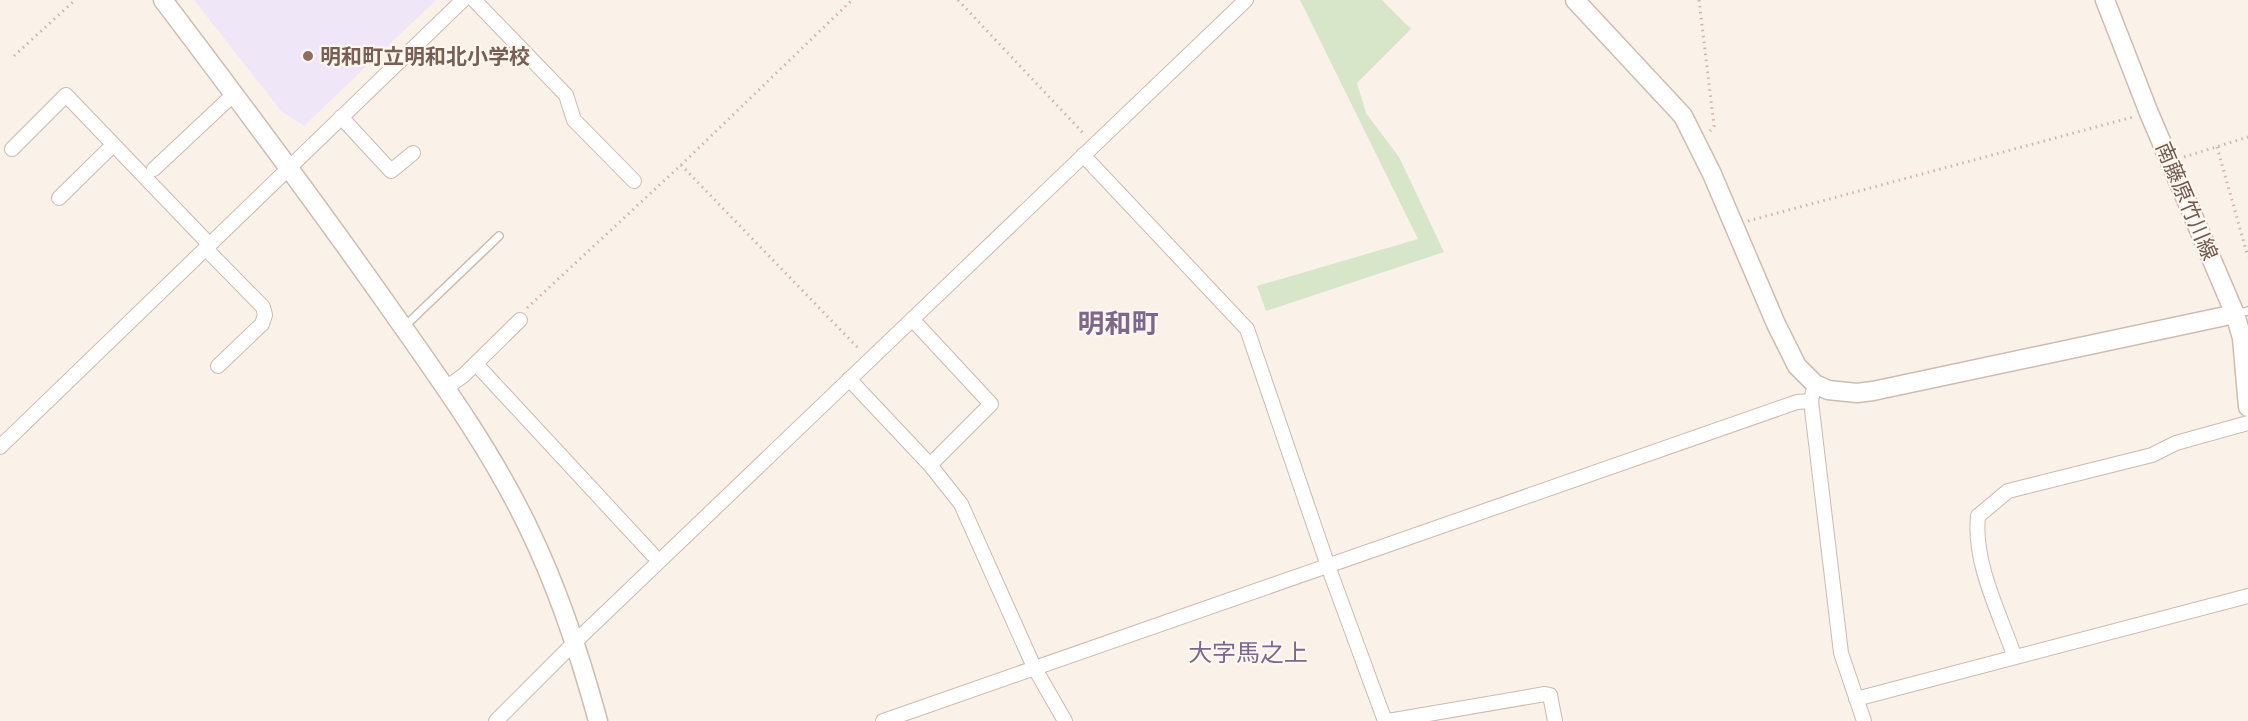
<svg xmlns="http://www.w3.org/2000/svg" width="2248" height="721" viewBox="0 0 2248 721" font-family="Arial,'Noto Sans JP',sans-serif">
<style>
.education{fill:#efe6f7}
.green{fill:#d7e6c9}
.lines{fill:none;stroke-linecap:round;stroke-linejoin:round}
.lane-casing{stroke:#cbbab0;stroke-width:10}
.street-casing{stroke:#cbbab0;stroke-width:16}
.secondary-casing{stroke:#cfbcb1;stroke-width:21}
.path{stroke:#d1b4a7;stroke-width:3;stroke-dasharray:1.5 4.5;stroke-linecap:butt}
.lane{stroke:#fff;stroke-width:7}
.street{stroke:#fff;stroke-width:14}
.secondary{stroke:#fff;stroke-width:18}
.education-dot{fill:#8d6e63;stroke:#fdf7ef;stroke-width:2}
.labels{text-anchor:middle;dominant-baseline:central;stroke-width:4.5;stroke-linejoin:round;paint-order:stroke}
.education-label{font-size:21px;font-weight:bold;fill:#785e54;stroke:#fdf7ef;text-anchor:start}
.street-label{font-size:21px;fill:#725950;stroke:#fdf7ef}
.quarter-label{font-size:24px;fill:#7e678d;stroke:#fdf7ef}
.district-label{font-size:27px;font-weight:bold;fill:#7e678d;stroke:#fdf7ef}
</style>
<rect width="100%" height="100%" fill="#faf2e9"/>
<path class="education" d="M194,0H436L304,126L281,111Z"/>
<path class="green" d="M1300,0H1382L1411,29L1357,83L1366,113L1399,157L1444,252L1266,311L1257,286L1418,239Z"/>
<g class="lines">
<defs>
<path id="lane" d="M2235,314L2248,311
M405,326L499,236"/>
<path id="street" d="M474,0L566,95L574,120L634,181
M341,117L391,171L413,153
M12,149L66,95L210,245
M1083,155L1247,329L1328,566L1385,721
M154,169L234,94
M59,198L113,145
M206,249L263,307L265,315L262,324L218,366
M912,319L991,404L930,465
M476,364L653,555
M849,379L930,465L961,504L1034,667L1065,721
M446,388L464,375L520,320
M1813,392L1811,401L1841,653L1864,721
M0,447L463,0
M2014,655C1999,612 1973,562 1978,516L2008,491L2152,455L2176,443L2248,423
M1856,699L2248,596
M496,721L576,641L1246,0
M883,721L1797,402L1811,401
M1388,721L1545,694L1550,695L1555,721"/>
<path id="secondary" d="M163,0C238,99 312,198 384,300C436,374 490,447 529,529C559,591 580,655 598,721
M1575,0L1683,116L1712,174L1776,324L1797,366L1815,384L1828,390L1857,393L1873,391L2235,314
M2105,0L2149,113L2235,314L2242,338L2248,407"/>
</defs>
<use href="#lane" class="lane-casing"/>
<use href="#street" class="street-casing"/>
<use href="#secondary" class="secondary-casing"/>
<path class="path" d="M958,0L1084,134
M1699,0L1714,126L1710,131
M14,56L75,0
M2217,147L2248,257
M2184,157L2248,137
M681,165L860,350
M1748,221L2133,117
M527,308L681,165L852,0"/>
<use href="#lane" class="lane"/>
<use href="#street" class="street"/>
<use href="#secondary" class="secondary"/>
</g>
<circle class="education-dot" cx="308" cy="56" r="6"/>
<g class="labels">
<g class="education-label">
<text x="320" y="56">明和町立明和北小学校</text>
</g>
<g class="street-label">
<text transform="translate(2187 201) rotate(67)">南藤原竹川線</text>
</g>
<g class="quarter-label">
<text x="1248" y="652">大字馬之上</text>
</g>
<g class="district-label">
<text x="1118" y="324">明和町</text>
</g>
</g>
</svg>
